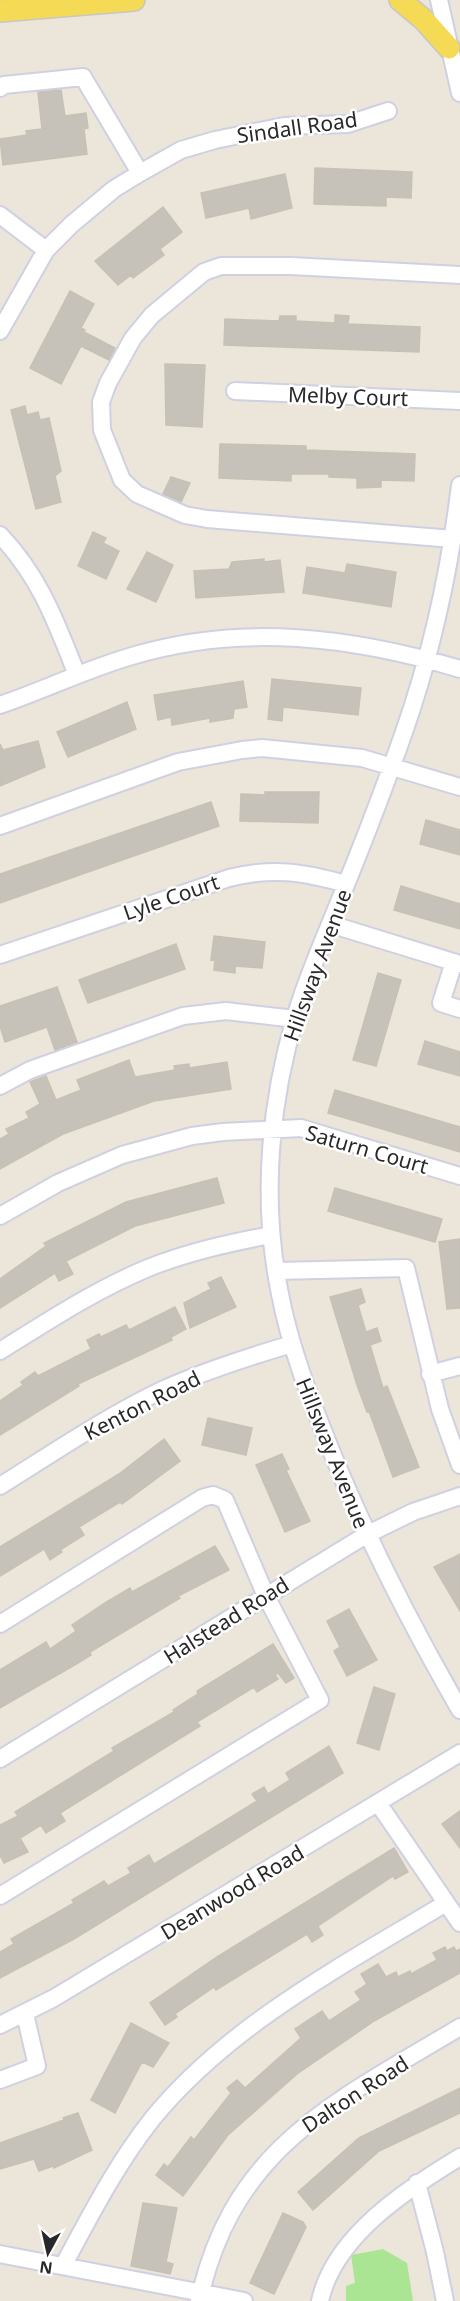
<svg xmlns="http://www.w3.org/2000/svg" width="460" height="2301" viewBox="0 0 460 2301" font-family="'Noto Sans',sans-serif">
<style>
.green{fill:#aae593}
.building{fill:#c7c2b9;stroke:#c7c1b3;stroke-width:1.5}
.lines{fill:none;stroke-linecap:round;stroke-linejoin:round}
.minor-casing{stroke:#cfd1e2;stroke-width:20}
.major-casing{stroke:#c7c7c7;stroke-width:24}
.minor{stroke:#fff;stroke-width:16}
.major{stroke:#f5da55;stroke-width:21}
.labels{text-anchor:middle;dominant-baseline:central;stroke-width:5;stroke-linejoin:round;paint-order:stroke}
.street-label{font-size:21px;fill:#282828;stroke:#fff}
</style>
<rect width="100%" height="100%" fill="#ece5d9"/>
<path class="green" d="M383,2249L407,2263L413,2301H346V2286L355,2283L351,2255Z"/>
<path class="building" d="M61,90L65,116L86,113L88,128L84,129L87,154L3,165L0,139L27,135L26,131L42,129L38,92Z
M315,168L412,172L411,198L386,197V206L314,204Z
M285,174L292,208L251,219L249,208L206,218L201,193Z
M163,207L182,232L160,249L164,255L133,278L131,275L118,285L95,261Z
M70,291L94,304L81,328L85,330L84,332L115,348L109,360L81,346L61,384L30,368Z
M335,315L349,316L348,324L420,327L419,352L224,345L225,319L279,321L280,316H296V321L335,323Z
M165,364L205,365L202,427L166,425Z
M25,406L27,415L38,412L40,420L49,418L61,471L55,476L61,502L36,509L11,410Z
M220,444L306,446V450L415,454L414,481L381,480V487L357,488V478L329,477V474H291V481L219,478Z
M171,477L190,483L181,502L163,494Z
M93,532L106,538L103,543L119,551L106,579L78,566Z
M147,552L173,565L156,602L127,589Z
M264,559V562L280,560L284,592L196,598L194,571L229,569L232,562Z
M347,564L396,572L391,607L303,593L307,567L345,573Z
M272,679L361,688L358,715L283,707L282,721L268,719Z
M243,681L247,707L234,709L233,718L210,722V718L172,725L171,717L158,720L154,695Z
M127,702L136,729L68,757L57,732Z
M38,741L45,767L0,786V744L3,750Z
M265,792H319L318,823L240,821L241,794L265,795Z
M211,802L219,826L0,903V874Z
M426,820L460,830V855L420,844Z
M401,886L460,904V929L394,910Z
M214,936L265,942L262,968L235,966V973L214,970L215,959L211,960Z
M176,944L185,969L88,1003L79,980Z
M378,973L401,980L376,1066L353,1060Z
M57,987L77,1042L55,1050L47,1027L5,1042L0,1026V1006Z
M425,1041L460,1052V1076L418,1064Z
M129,1060L135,1077L175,1070L174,1066L189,1064V1068L227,1062L231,1089L154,1101L63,1134L0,1169V1139L9,1134L6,1129L29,1118L26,1112L40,1104L30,1082L46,1076L56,1100L81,1090L77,1080Z
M335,1090L460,1127V1152L328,1113Z
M217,1178L224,1203L135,1226L66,1261L73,1274L59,1281L55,1273L0,1308V1279L46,1246L44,1243L126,1202Z
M335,1188L442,1219L435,1242L328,1211Z
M460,1239V1308L447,1309L439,1242Z
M221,1277L236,1307L190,1328L184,1303L211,1289L208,1283Z
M361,1289L365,1302L358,1305L366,1332L377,1328L381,1341L370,1345L383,1388L387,1386L419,1467L393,1477L369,1411L367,1412L357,1385L330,1297Z
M175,1307L186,1329L171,1337L172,1340L78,1384L79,1386L0,1435V1401L23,1385L21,1382L35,1372L38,1376L91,1349L87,1340L99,1334L101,1337L126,1325L129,1330Z
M208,1418L252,1428L246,1455L202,1445Z
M164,1439L180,1461L122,1504L120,1502L79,1527L84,1535L60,1550L62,1552L50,1560L44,1549L0,1576V1547L119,1474Z
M282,1454L289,1469L286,1470L310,1521L285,1532L256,1465Z
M215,1546L229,1570L178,1596L180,1598L90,1652L91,1655L78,1663L0,1708V1670L46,1642L50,1649L76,1631L72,1625L105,1603L130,1588L132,1592Z
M460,1554V1611L434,1567Z
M349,1609L377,1660L347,1676L334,1651L340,1647L327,1621Z
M273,1644L294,1678L286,1683L278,1673L275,1675L278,1679L257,1692L254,1687L197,1722L200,1726L60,1813L65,1821L46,1833L41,1825L20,1838L28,1852L4,1863L0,1855V1825L18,1816L15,1812L114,1751L112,1748L174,1712L173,1710L198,1694L197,1691Z
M374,1687L395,1694L379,1750L357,1743Z
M329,1746L343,1773L74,1939L0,1978V1952L14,1944L11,1939L74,1903L72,1900L104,1881L108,1886L131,1873L128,1868L149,1855L154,1864L189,1843L257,1801L252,1794L264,1787L268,1794L290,1780L286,1773Z
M460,1811V1848L442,1824Z
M394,1848L408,1872L395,1879L393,1876L318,1926L323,1935L312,1942L307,1934L216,1990L214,1987L175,2014L177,2017L165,2025L150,2003L217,1957Z
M445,1947L447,1951L454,1947L456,1951L460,1949V1973L374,2021L297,2074L228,2135L183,2196L156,2175L164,2164L168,2167L191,2137L194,2140L231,2093L227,2088L237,2080L245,2088L301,2038L295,2029L322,2011L329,2021L361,2000L355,1992L367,1984L361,1974L378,1964L386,1977L396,1972L398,1977L410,1971L411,1974L437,1960L433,1953Z
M131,2023L169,2043L153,2067L142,2062L115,2113L91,2100Z
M460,2088V2113L379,2151L313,2210L298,2192L359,2138Z
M78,2113L92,2150L54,2168L53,2166L39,2171L34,2159L0,2169V2143L64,2120L63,2118Z
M143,2203L177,2208L166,2262L173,2264L170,2274L131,2266Z
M283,2213L303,2222L306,2227L274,2294L250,2283Z"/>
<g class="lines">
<defs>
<path id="minor" d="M439,0L460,93
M0,88L4,85L83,77L140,173
M0,215L46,250
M0,331L46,250L72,224L114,189L140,173L181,150L215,140L284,126L348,124L388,111
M235,391L460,401
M460,485C450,569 432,652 404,732C384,789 362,846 339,902C326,934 312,966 301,999C270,1093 260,1197 280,1294C290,1347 310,1398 330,1448C367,1539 411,1625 460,1710
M0,535C40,577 56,622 77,675
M453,539L207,519L185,515L137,494L122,480L102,430L101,402L108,383L133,338L152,315L204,272L221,266H291L460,275
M0,705C44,690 87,669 132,656C242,623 353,637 460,669
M0,826L178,762L242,750L262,748L362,758L460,787
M330,924L460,964
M0,955L229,878C273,867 303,872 346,884
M454,962L441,1003L460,1009
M0,1086L30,1070L183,1016L226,1011L295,1019
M0,1216L58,1183L122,1155L192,1136L223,1132L301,1128L460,1176
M276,1271L406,1268L440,1409L460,1465
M0,1351C48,1321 95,1290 148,1268C188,1252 229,1243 271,1235
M430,1374L460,1366
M0,1486C53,1453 106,1417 162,1390C204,1371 248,1357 292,1344
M0,1624L202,1498L213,1495L225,1500L266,1596L320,1700L0,1896
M0,1759L366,1535L413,1512L460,1496
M378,1803L460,1923
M0,2025L54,1998L460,1753
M0,2080L37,2066L25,2014
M417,2183L435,2252L445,2301
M0,2254L244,2301
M63,2266C90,2216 117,2163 153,2118C230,2024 344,1965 446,1903
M199,2301C232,2147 337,2101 460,2027
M320,2301C334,2236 407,2189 460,2157"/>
<path id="major" d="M400,0L424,20L449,48
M0,11L134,0"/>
</defs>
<use href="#minor" class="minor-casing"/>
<use href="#major" class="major-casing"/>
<use href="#minor" class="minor"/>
<use href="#major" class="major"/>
</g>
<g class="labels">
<g class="street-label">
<text transform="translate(297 127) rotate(-8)">Sindall Road</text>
<text transform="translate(348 396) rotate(2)">Melby Court</text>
<text transform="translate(171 897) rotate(-19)">Lyle Court</text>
<text transform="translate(317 965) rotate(-70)">Hillsway Avenue</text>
<text transform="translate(367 1149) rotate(16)">Saturn Court</text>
<text transform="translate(142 1405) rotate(-27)">Kenton Road</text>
<text transform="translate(333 1453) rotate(68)">Hillsway Avenue</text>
<text transform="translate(226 1620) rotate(-32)">Halstead Road</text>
<text transform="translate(232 1892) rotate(-31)">Deanwood Road</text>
<text transform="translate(355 2094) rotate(-33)">Dalton Road</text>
</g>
</g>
<g transform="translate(48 2253) rotate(188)" stroke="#ffffff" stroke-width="4.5" paint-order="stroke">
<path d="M0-4.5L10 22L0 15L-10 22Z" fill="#282828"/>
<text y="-9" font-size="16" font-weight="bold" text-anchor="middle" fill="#282828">N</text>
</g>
</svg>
